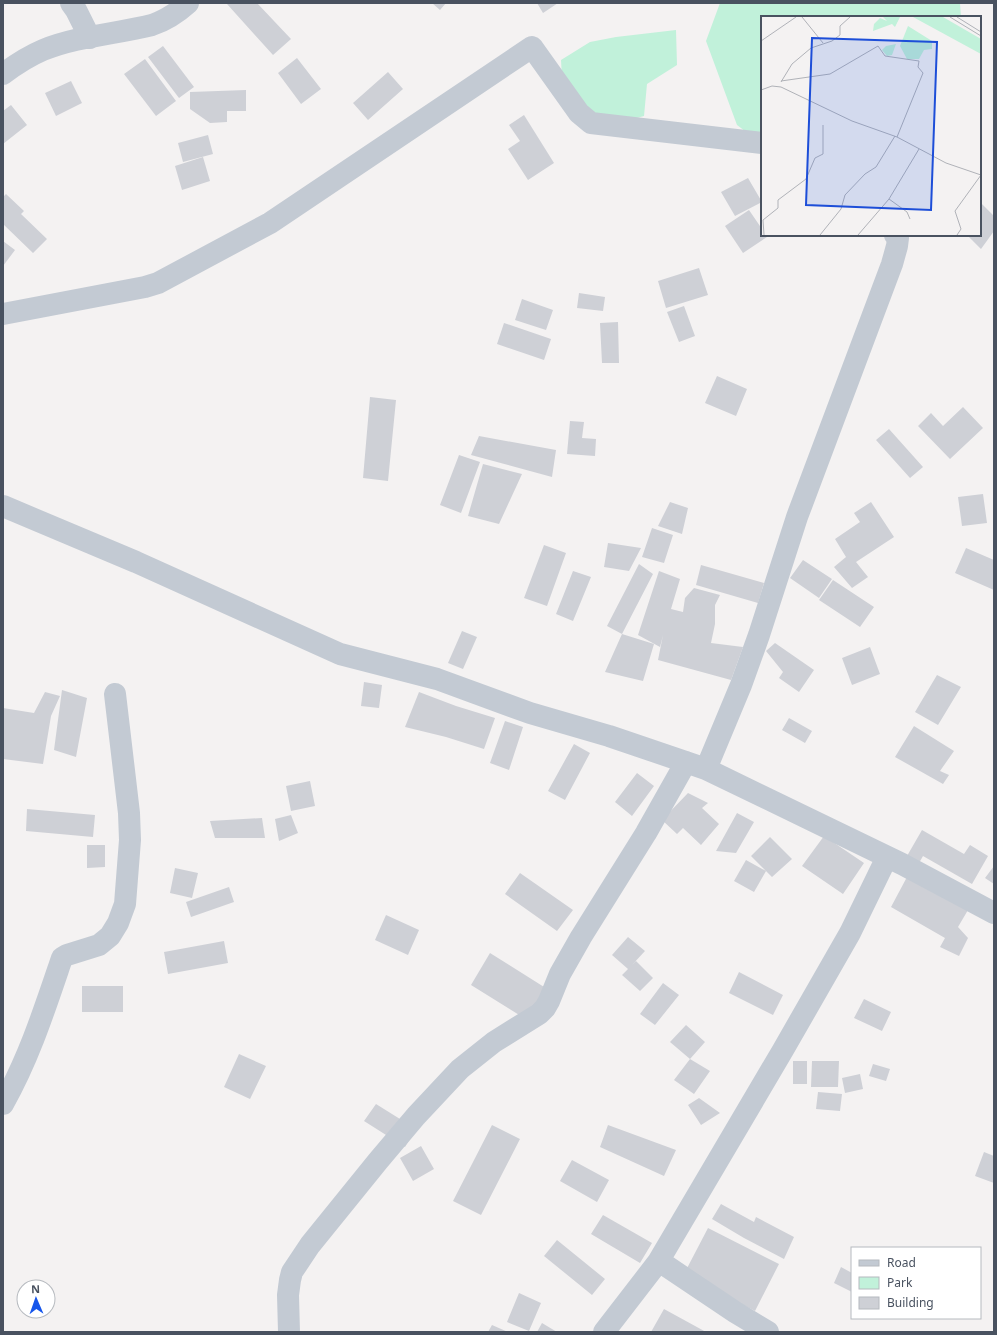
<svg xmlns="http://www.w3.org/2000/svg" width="997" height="1335" viewBox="0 0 997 1335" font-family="'Noto Sans',sans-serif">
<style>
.green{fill:#c1f1da}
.building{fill:#ced0d6}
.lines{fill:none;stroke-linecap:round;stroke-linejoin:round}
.street{stroke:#c3cad3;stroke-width:22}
.inset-road{fill:none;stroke:#b0b2b8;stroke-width:1}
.view{fill:#1d4ed8;fill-opacity:0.15;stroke:#1d4ed8;stroke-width:2}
.inset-edge{fill:none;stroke:#495260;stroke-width:2}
</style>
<rect width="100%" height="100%" fill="#f4f2f2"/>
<path class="green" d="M720,3H960L961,17H762V144L737,125L706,41Z
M676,30L677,65L647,84L644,116L603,127L562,78L561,60L590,42L616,37Z"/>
<path class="building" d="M228,3H257L291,39L273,55L227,4Z
M432,3H446L440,10Z
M537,3H558L543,13Z
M163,46L194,87L179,98L148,57Z
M297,58L321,89L301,104L278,73Z
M145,59L176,101L156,116L124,74Z
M388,72L403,89L368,120L353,103Z
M71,81L82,103L56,116L45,93Z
M246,90V111H227V122L210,123L190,109V92Z
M11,105L27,125L3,144V111Z
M524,115L554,163L528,180L508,149L520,141L509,125Z
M208,135L213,154L183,162L178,143Z
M203,157L210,181L182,190L175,166Z
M748,178L762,202L735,216L721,192Z
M6,194L24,211L21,214L47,239L33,253L3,224V197Z
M980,202L994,216V231L981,249L967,235H980Z
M749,210L762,229V235H766L767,237L743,253L725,226Z
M3,241L15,250L3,266Z
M699,268L708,295L666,308L658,281Z
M579,293L605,297L603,311L577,308Z
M522,299L553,310L546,330L515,320Z
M684,306L695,336L679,342L667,312Z
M618,322L619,363H602L600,323Z
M504,323L551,339L544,360L497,344Z
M717,376L747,389L736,416L705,403Z
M370,397L396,400L388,481L363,478Z
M963,407L983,428L950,459L918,426L931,413L943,426Z
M570,421L584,422L582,438L596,439L595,456L567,454Z
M889,429L923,467L910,478L876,440Z
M479,436L556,450L552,477L471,455Z
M459,455L480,462L461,513L440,505Z
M483,464L522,474L499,524L468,516Z
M983,494L987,523L962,526L958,497Z
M670,502L688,508L682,534L658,526Z
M871,502L894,537L856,562L868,577L852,588L834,567L846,557L835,539L860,522L854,513Z
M652,528L673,535L664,563L642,557Z
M608,543L641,548L629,571L604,567Z
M544,545L566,553L547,606L524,598Z
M966,548L994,560V590L955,573Z
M803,560L832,579L819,598L790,578Z
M639,564L653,574L622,634L607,626Z
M701,565L764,583L758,603L696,585Z
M573,571L591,577L573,621L556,614Z
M659,571L680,579L671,609L683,612L685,598L694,588L720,595L715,605V624L711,643L743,647L731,680L658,660L663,635L660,647L638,635Z
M833,580L874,607L860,627L819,600Z
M462,631L477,637L463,669L448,663Z
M622,634L654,644L643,681L605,672Z
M775,643L814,670L799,692L779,678L783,672L766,651Z
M870,647L880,674L852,685L842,658Z
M937,675L961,687L938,725L915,712Z
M364,682L382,685L379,708L361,706Z
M62,690L87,698L76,757L54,750Z
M45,692L60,696L51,716L43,764L3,759V708L34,713Z
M419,692L456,706L495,718L484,749L446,737L405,727Z
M789,718L812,731L805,743L782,730Z
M505,721L523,727L509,770L490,763Z
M914,726L954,751L940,771L949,775L943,784L895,757Z
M574,744L590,753L565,800L548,791Z
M637,773L654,786L632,816L615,802Z
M310,781L315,806L291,811L286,786Z
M688,793L708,803L702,808L719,824L701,845L683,828L677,834L662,820Z
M27,809L95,815L93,837L26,831Z
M737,813L754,822L736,853L716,851Z
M291,815L298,833L279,841L275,819Z
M262,818L265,838H215L210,821Z
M922,830L964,854L970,845L988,856L972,884L923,856L919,863L907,856Z
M824,836L864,863L843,894L802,866Z
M770,837L792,859L772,877L751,856Z
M87,845H105V867L87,868Z
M746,860L766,871L754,892L734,881Z
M994,866V884L985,878Z
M175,868L198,873L192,898L170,893Z
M520,873L573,910L557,931L505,894Z
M907,877L968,910L958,927L968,938L959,956L940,947L945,938L891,907Z
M229,887L234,902L191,917L186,902Z
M386,915L419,930L408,955L375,940Z
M628,937L645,951L632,965L636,961L653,978L640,991L622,975L628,969L612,955Z
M224,941L228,963L168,974L164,952Z
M490,953L552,992L532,1023L471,985Z
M739,972L783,995L773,1015L729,993Z
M663,983L679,995L655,1025L640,1014Z
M82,986H123V1012H82Z
M864,999L891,1012L882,1031L854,1018Z
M686,1025L705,1042L690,1059L670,1042Z
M239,1054L266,1066L250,1099L224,1087Z
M690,1059L710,1071L694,1094L674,1080Z
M793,1061H807V1084H793Z
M812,1061H839L838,1087H811Z
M873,1064L890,1069L886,1081L869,1076Z
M860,1074L863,1089L845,1093L842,1078Z
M818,1092L842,1094L840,1111L816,1109Z
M699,1098L720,1113L701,1125L688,1105Z
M376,1104L416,1129L405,1147L364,1121Z
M492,1125L520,1139L481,1215L453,1201Z
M608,1125L676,1150L664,1176L600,1147Z
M421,1146L434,1169L413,1181L400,1158Z
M984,1152L994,1156V1183L975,1176Z
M572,1160L609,1180L597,1202L560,1181Z
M721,1204L754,1222L756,1217L794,1237L784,1259L744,1238L712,1219Z
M603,1215L652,1243L640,1263L591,1234Z
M708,1228L779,1264L755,1311L684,1274Z
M557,1240L605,1279L592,1295L544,1256Z
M841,1267L852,1273V1292L834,1283Z
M519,1293L541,1303L529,1331L507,1322Z
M664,1309L706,1332H651Z
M542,1323L557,1332H537Z
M492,1325L508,1332H488Z"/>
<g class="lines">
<path class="street" d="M71,3L76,10L90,38
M3,74C15,65 29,56 43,50C77,36 116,34 152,25C166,20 177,13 188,3
M3,314L145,287L158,283L270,223L532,47L579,113L591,123L762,143
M3,506L136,562L340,654L437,679L530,713L609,736L706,769L902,864L994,913
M706,769L741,685L759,635L797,517L892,264L897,246L898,238L895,235
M3,1104C29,1058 45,1008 62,958L67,955L99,945L110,936L118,923L125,904L130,840L129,813L115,694
M658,1262L665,1265L735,1312L768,1332
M289,1332L288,1295L290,1280L292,1272L310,1245L378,1161L416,1116L460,1069L494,1042L539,1014L545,1008L549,1001L560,974L581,937L646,833L686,762
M604,1332L658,1262L783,1050L850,933L887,857"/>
</g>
<g transform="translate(761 16)">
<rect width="220" height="220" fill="#f4f2f2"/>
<path d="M122,1H139L134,11L131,8L112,15L113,8L119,2L126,5ZM152,1H182L220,23V38ZM147,10L171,25V33L163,34L158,43H146L139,30ZM135,28L131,39L126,40L121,34L125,30Z" fill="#c1f1da"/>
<path class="inset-road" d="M41,1L62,27M189,1L220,20M196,1L220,16M0,25L35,1M20,65L69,58L117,30L124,40L158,45L157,51L162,57L136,121M20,66L31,48L50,32L71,25L79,19V10L89,1M0,74L11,70L20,71L91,105L136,121L185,147L220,159M128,183L146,196L149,203M3,219L2,204L17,192V184L45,163L54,142L62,138V109M59,219L80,193L84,179L104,158L115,151L134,120M97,219L128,183L158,133M196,219L200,213L194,195L220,159"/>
<path class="view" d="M51,22L176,26L170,194L45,189Z"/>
<rect width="220" height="220" class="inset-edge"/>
</g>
<rect width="997" height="1335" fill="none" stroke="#495260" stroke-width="8"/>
<rect x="851" y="1247" width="130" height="72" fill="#ffffff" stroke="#b6babf"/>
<rect x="859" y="1260" width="20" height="6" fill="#c3cad3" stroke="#b6babf"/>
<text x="887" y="1267" font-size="12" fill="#495260">Road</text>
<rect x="859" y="1277" width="20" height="12" fill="#c1f1da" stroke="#b6babf"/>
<text x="887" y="1287" font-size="12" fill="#495260">Park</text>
<rect x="859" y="1297" width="20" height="12" fill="#ced0d6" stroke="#b6babf"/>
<text x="887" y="1307" font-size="12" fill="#495260">Building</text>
<g transform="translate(36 1299) rotate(358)"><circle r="19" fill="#ffffff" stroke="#b6babf"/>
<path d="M0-3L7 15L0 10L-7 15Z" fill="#1555eb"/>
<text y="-6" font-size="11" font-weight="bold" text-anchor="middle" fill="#495260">N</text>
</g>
</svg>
